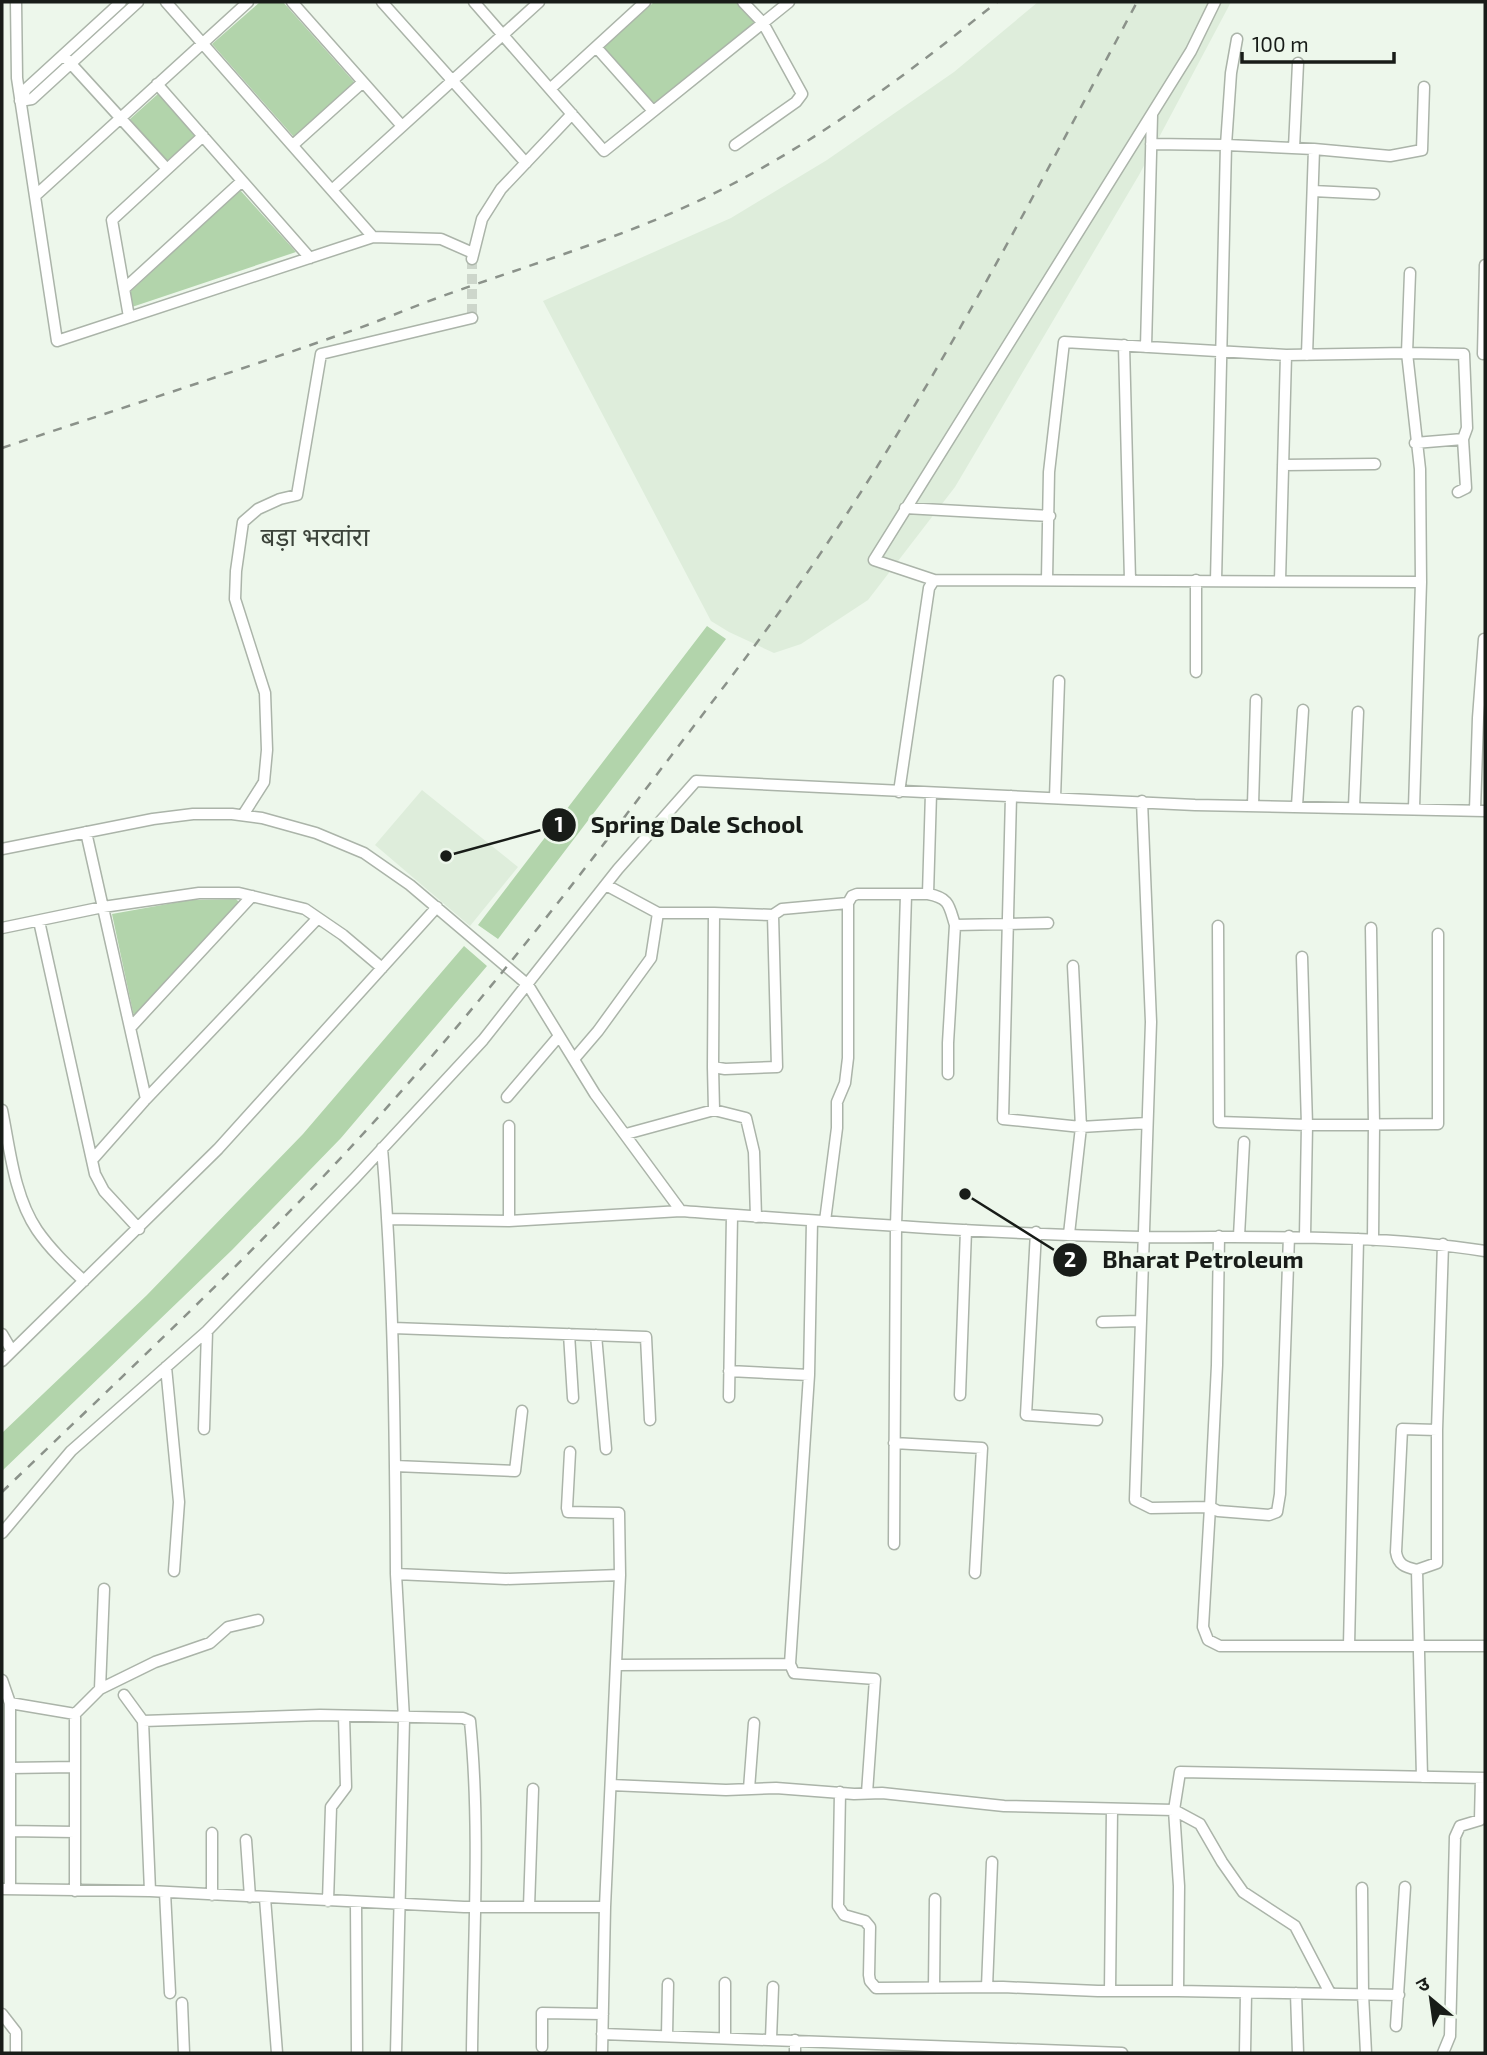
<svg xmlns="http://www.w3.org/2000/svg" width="1487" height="2055" viewBox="0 0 1487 2055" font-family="'Exo 2','Noto Sans Devanagari',sans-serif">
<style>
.built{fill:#deeddb}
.green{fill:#b2d4ab}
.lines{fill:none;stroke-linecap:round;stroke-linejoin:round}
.minor-tunnel{stroke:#cdd6cb;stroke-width:10;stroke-dasharray:10 5;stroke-linecap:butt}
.minor-casing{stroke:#abb4a9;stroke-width:13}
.minor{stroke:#fff;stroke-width:10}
.rail{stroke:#8b928a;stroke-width:2.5;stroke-dasharray:9 9;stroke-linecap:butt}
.labels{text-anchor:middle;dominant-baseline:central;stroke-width:7;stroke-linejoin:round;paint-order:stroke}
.quarter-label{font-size:26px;fill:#3c433a;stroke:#edf7eb}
.leader{fill:none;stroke:#181c18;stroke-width:2.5}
.callout-dot{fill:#181c18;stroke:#edf7eb;stroke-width:2.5}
.mark-label{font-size:21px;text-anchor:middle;font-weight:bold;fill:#fff}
.callout-label{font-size:24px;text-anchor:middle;font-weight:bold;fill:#181c18;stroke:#edf7eb;stroke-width:7;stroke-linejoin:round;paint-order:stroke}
</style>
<rect width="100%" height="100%" fill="#edf7eb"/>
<path class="built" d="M1038,2H1231L1139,175L955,487L868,600L801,644L774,653L729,632L711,621L543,301L731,218L827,160L954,72Z
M422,790L518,867L470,926L375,845Z"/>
<path class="green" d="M260,2H283L355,83L294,137L212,44Z
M654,2H737L756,22L653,105L603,48Z
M159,93L196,135L167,161L130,119Z
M240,190L296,252L132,307L130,292Z
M707,626L726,639L498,939L478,925Z
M236,899L239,902L134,1017L112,914L190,900Z
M464,946L487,966L341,1138L232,1250L2,1471V1433L147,1295L303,1134Z"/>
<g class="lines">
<path class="minor-tunnel" d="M472,259V318"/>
<defs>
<path id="minor" d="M16,2L17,78L57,341L373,237L441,239L473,253
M166,2L373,237
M292,2L402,126
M382,2L526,163
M474,2L604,151L789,2
M1237,39L1231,73L1226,145L1314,149L1307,355
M596,47L653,111
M63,55L167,169
M157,84L310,258
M550,89L645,2
M20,100L26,89L121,2
M20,101L32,99L138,2
M1151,144L1226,145L1216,581
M293,145L363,82
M735,145L796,102L802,94L763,23L743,2
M1294,148L1298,63
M1314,149L1390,156L1422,150L1424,87
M332,190L539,2
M1313,191L1374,194
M35,196L248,2
M472,259L482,219L501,189L572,114
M1410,273L1407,353L1420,469L1421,582
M124,289L242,181
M129,317L112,220L203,136
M1124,345L1130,580
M1146,347L1152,115
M1483,354L1485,265
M1283,465L1375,464
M1458,492L1466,488L1463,439
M905,508L1050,516
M934,580L874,560L1191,51L1215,2
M1047,580L1049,472L1064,342L1286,355
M1280,581L1286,355L1407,353L1464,354L1467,428L1463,439L1415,443
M1196,672V580
M899,792L929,588L934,580L1421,582L1414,808
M1011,796L1003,1119L1081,1127L1147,1123
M1055,798L1059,681
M1142,801L1151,1022L1135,1500L1151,1508L1210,1507L1203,1627L1208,1640L1220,1646H1485
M1253,805L1256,700
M1297,806L1303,710
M1354,807L1358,712
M1475,810L1478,718L1484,639
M243,815L264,782L267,750L265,693L235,599L236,571L243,522L258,509L280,499L297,495L321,354L472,318
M86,832L146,1099
M2,849L153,819L193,814H232L262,818L316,833L364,853L410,885L528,985L595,1094L681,1211C835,1222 988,1234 1142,1237C1257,1238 1371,1233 1485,1251
M606,885L658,913
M928,894C950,898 949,906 955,925
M848,903L852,896L857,894H928L931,793
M714,913L773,915
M39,921L95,1174L104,1191L139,1229
M1218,926L1219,1122L1307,1125L1438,1124V934
M2,928L103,907L199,893H239L305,909L343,935L382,968
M1371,928L1374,1124L1373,1240
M1302,957L1307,1125L1305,1236
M130,1028L252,896
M574,1059L598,1031L651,958L658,913H714L713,1067L725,1069L777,1067L773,915L782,909L848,903V1058L845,1083L837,1102V1128L825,1221
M713,1067L714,1110
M948,1074V1043L955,925L1048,923
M507,1097L559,1036
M2,1110C10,1149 14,1196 37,1230C50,1249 67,1265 84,1281
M509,1126V1221
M626,1134L714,1110L746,1118L754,1152L756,1217
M382,1148C394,1290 395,1432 396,1574L506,1579L620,1575L605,1907
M93,1159L146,1099L318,918
M388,1219L509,1221L681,1211
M812,1221L809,1375L790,1664L794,1673L875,1679L867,1793
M1036,1232L1026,1415L1097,1420
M1069,1234L1081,1127L1073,966
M1219,1236L1217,1365L1210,1507L1218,1511L1269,1515L1277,1512L1280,1494L1289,1236
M1239,1236L1244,1142
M1102,1322L1140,1321
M393,1328L646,1337L650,1420
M2,1334L12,1351
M569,1334L573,1398
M596,1335L606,1449
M2,1361L218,1149L437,907
M166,1367L179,1502L174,1571
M729,1371L809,1375
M960,1395L966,1230
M729,1397L732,1215
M204,1429L207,1331
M894,1443L982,1448L975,1573
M570,1452L567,1508L568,1512L619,1513L620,1575
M395,1466L515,1471L522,1411
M2,1533L71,1451L207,1331L355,1178L483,1040L618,869L696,781L1195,805L1485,811
M894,1544L896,1226L906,895
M1417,1570C1405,1567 1398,1565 1396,1552L1402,1429L1437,1430
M1349,1646L1358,1239
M616,1665L790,1664
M2,1680L10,1703L75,1714
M100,1689L104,1589
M124,1695L143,1721L150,1891
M143,1721L320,1715L463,1718L470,1721C481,1831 473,1943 472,2053
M10,1768L75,1767
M1422,1777L1417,1570L1437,1563V1430L1443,1244
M611,1785L726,1790L776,1788L854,1794L882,1793L1004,1806L1174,1810L1179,1886L1178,1991H1098L1003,1987L876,1988L870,1981L869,1975L870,1927L865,1921L844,1915L838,1906L840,1792
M749,1789L754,1723
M10,1831L75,1832
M246,1840L250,1897
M1362,1888L1363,1994L1366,2053
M2,1889L150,1891L464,1907H605L602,2053
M10,1889V1703
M75,1891V1714L100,1689L155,1662L210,1643L228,1627L258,1620
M165,1892L170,1993
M212,1895V1833
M265,1898L277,2053
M328,1901L331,1807L346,1787L344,1716
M356,1903L357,2053
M529,1907L533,1789
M725,1983V2037
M934,1987L935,1899
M987,1987L992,1862
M1110,1991L1112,1809
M1178,1991L1399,1995
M1296,1993L1298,2053
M1330,1993L1295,1926L1243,1892L1222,1862L1200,1824L1174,1810L1180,1772L1485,1778
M182,2003L184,2053
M2,2014L16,2032V2053
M1396,2026L1405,1887
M602,2034L1122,2053
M667,2036L668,1984
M771,2039L773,1987
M795,2040V2053
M542,2047V2013L603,2014
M396,2053L404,1719L396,1574
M1245,2053L1246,1993
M1443,2053L1450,2036L1455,1837L1460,1826L1480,1820L1481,1778"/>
</defs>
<use href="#minor" class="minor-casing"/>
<use href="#minor" class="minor"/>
<path class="rail" d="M2,448C115,410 229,374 342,334C375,323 407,309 440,297C525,266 612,241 694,203C804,152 903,78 997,2
M2,1492C109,1389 217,1288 320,1180C442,1052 552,913 658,773C712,702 766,633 816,560C937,383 1036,191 1137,2"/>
</g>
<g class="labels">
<g class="quarter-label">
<text x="315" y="535">बड़ा भरवांरा</text>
</g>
</g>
<path class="leader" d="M446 856L559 825M965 1194L1070 1260"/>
<g class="callout-dot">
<circle cx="446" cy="856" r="7"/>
<circle cx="965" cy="1194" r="7"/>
<circle cx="559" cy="825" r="18"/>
<circle cx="1070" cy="1260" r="18"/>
</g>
<g class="mark-label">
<text x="559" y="832">1</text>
<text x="1070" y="1267">2</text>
</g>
<g class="callout-label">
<text x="697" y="833">Spring Dale School</text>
<text x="1203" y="1268">Bharat Petroleum</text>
</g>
<rect width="1487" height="2055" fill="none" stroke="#181c18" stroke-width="7"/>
<g transform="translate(1431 1999) rotate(331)" stroke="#edf7eb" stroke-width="5" paint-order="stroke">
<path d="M0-5L12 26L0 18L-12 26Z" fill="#181c18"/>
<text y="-10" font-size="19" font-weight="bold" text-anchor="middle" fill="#181c18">उ</text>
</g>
<path d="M1242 52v10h152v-10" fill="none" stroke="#181c18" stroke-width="3.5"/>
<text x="1252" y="52" font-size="21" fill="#181c18" stroke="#edf7eb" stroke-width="5" paint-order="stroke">100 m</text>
</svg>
